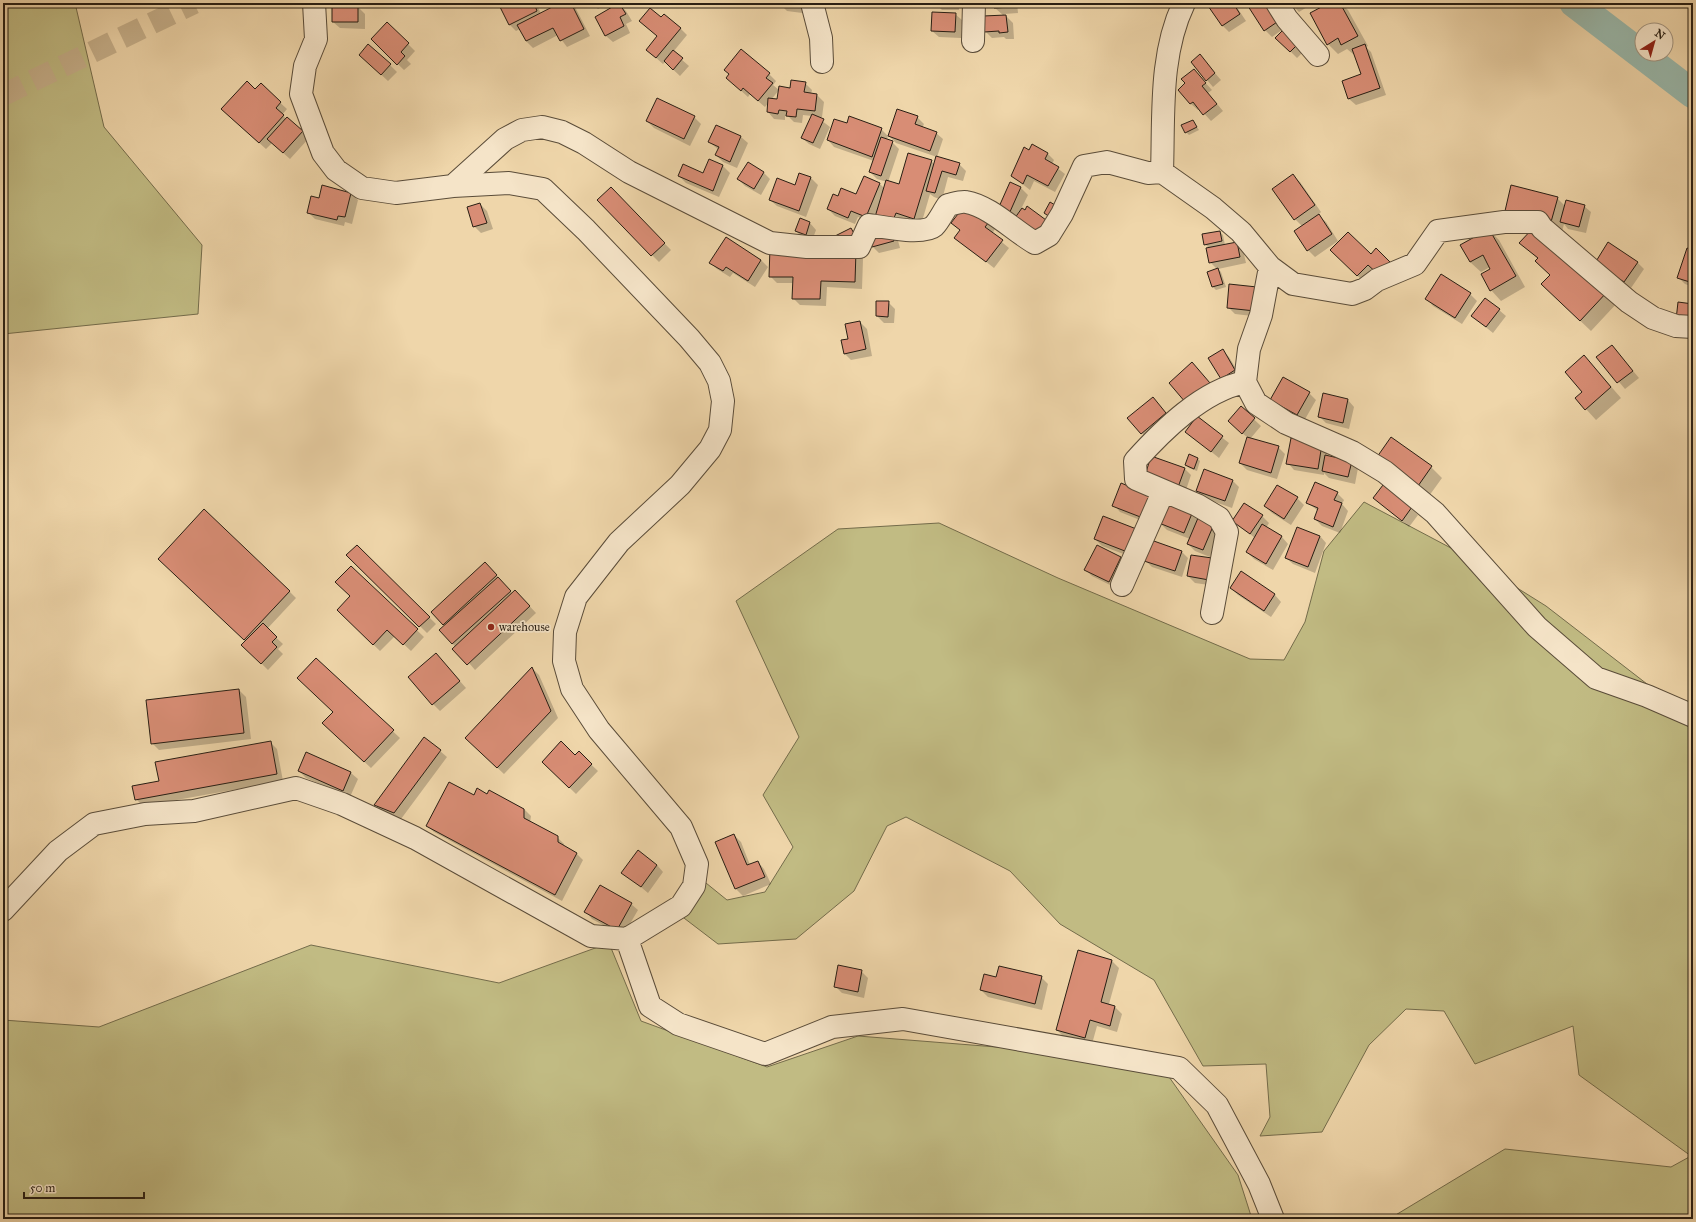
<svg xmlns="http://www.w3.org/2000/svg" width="1696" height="1222" viewBox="0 0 1696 1222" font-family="'IM FELL Great Primer',serif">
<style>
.green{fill:#c1bb83;stroke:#746c4b}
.shadow{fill:#0003}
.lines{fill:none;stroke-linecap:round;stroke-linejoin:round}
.river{stroke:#9ab9ac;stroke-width:29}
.building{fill:#d88d75;stroke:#281e13}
.highway-tunnel{stroke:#c7b18c;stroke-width:22;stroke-dasharray:22 11;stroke-linecap:butt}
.minor-casing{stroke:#5a4c39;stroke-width:24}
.minor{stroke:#f5e4c8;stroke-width:22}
.poi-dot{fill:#8f2418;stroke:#f5e4c8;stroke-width:1.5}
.labels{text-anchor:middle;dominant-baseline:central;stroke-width:3.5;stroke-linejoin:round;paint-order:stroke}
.poi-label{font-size:12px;fill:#281e13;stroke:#f5e4c8;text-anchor:start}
</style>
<rect width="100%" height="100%" fill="#efd6aa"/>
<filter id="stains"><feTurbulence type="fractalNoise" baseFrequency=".005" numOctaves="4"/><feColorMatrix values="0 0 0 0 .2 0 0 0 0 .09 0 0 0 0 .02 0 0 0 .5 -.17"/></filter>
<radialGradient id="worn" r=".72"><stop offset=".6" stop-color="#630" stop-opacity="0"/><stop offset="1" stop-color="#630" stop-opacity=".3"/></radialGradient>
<path class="green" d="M3,3H75L104,127L202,245L198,314L3,334Z
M1364,502L1466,556L1546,606L1647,684L1693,714V1219H1389L1505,1149L1671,1167L1691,1156L1579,1075L1573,1026L1475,1064L1444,1011L1406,1009L1369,1045L1322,1132L1260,1136L1270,1117L1266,1064L1203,1066L1154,980L1060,924L1010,871L906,817L887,826L854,891L796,939L718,944L680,915L706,883L727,900L765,892L793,847L763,795L799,737L736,601L838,529L939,523L1058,578L1250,659L1284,660L1305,622L1324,551Z
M609,943L641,1021L767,1067L858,1036L1009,1048L1167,1074L1238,1175L1252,1219H3V1020L99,1027L311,945L499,983Z"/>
<path class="shadow" d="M499,3H546L538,7L541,14L556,6L553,3H571L575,7L590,36L567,47L558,35L533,48L526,41L520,29L516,31L509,24Z
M591,3H609L598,9Z
M775,3H809L810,14L787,11L782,6L781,8Z
M935,3H959V10H942Z
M995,3H1017L1018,13L1004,14L1013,23L1014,39H1006L1004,37L992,38L985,31L1004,16L995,8Z
M1207,3H1234L1246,21L1229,32L1222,25Z
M1247,3L1286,27L1272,37L1265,30Z
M1290,3H1311L1312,4L1299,12Z
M1331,3H1341L1348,10L1368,46L1366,47L1371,52L1386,95L1356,105L1349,99L1343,81L1362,75L1354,53L1353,54L1347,49L1338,54L1328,44Z
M619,4L626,11L632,21L626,24L630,33L613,42L606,36L596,17Z
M358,7L365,14V29L340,28L333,22Z
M955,14L962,20L961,38L939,37L932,31Z
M661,18L680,28L687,35L673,52L689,66L680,76L665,62L663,64L647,50L658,37L640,21Z
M387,23L415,51L407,60L411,64L404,70L372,39Z
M1277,38L1307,48L1297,58Z
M360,55L390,65L397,72L388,81Z
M1200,56L1221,80L1213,87L1207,80Z
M769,74L776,81L773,85L779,90L771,100H778L791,89L805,83L812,90L811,94L817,95L824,102L822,117H817L830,127L820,149L809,144L802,138L812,116L803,115L802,123L794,122L789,117L785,116V120L774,119L768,112L769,102L765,107L750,94L748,97L727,78Z
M1200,77L1212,90L1208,93L1223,111L1211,121L1200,109L1198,110L1191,104L1179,90Z
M261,85L287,109L282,115L309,138L290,159L272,143L266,149L229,116Z
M694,117L701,124L690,146L654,128L647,121Z
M917,117L924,124L922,128L936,133L943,139L937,157L959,164L966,171L963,181L948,177L942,200L934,197L930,194L921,225L873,223L858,217L855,224L835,216L828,209L839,197L857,195L879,183L885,189L887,182L877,179L870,172L874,161L834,147L828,140L847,125L881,129L888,136L887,140L892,142L899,149L888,182L900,185L931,161L934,164L937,157L896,143L889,136Z
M1193,121L1199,130L1189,135L1186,132Z
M716,126L741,137L748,143L737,168L723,162L716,155L719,150L709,142Z
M1029,151L1047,153L1054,160L1052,164L1065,174L1055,192L1034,181L1030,190L1012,176Z
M710,160L723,166L730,173L719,197L686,183L679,176L704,174Z
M748,163L764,173L770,179L761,195L745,186L738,179Z
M800,174L811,178L818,185L806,217L777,206L770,200L795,186Z
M1293,176L1300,182L1321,212L1318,215L1326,222L1338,241L1315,257L1308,250L1295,231L1302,226L1295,219L1274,189Z
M1011,183L1021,188L1028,195L1021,209L1046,221L1006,215Z
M611,189L671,250L659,262L598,201Z
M351,194L358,200L352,224L345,222L344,226L315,219L308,212L320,199Z
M1557,198L1565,206H1584L1591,212L1586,233L1568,229L1564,224L1562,232L1506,210Z
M480,204L487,211L493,229L481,233L474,226Z
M810,223L816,230L812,241L803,238L796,231Z
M952,223H988L995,229L992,234L1009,248L994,268L956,238L961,231Z
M851,229L858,236L856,252L863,259L862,289L827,287L826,306L800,305L793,298L794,283H777L770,276L847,252Z
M1489,230L1499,240L1525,287L1501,301L1491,290V269L1490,267L1481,272L1470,262L1461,245Z
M1220,232L1223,235L1225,245L1236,243L1243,250L1246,263L1218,269L1221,272L1226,287L1216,290L1213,287L1208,272L1217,269L1210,262L1209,248L1205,244Z
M897,237L900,248L879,253L873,247Z
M726,238L761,260L768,267L755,287L733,273L730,277L717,269L711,263Z
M1521,243L1618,302L1591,331L1553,295L1551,276L1538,259Z
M1331,250L1371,255L1401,274L1368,286Z
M1693,251V287L1685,284L1678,277Z
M1637,262L1644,269L1631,288L1603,269Z
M1441,276L1470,294L1477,301L1462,324L1433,306L1427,299Z
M1230,285L1261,317L1235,314L1228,307Z
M888,302L895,309L894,323H884L877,316Z
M1499,310L1506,316L1493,333L1472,316Z
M860,322L867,329L872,356L851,360L844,353L849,339Z
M1612,346L1639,378L1625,389L1598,357Z
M1222,350L1229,357L1241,377L1222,378Z
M1594,367L1621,398L1596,420L1576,398L1584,392Z
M1284,379L1309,393L1316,400L1304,421L1278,406L1272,400Z
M1153,398L1172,420L1148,440L1129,418Z
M1348,400L1354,407L1349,429L1326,423L1319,416Z
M1241,407L1261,426L1250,439L1278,447L1285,454L1277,479L1247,470L1240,463L1248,438L1236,428Z
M1197,418L1229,443L1219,458L1187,432Z
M1391,439L1431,467L1442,478L1429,496L1388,468Z
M1292,440L1328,451L1327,456L1351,462L1358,468L1355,484L1329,478L1324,473V475L1294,470L1288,463Z
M1197,458L1200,461L1197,471L1189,468L1186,465Z
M1184,468L1191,475L1184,496L1152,485Z
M1232,480L1239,487L1232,508L1204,498L1197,491Z
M1122,485L1150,524L1120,512L1114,505Z
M1384,486L1418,515L1409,527L1374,498Z
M1337,493L1344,500L1342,504L1348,511L1340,533L1322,526L1315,519L1318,511L1307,502Z
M1297,498L1304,505L1291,525L1272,513L1265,506Z
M1168,502L1213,525L1220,532L1210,557L1195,551L1188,544L1190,539L1167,530L1160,523Z
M1262,516L1269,523L1266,528L1282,537L1288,544L1273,570L1254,559L1247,552L1255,538L1233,521Z
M1104,517L1137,559L1102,546L1095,539Z
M1320,536L1326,543L1315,573L1293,564L1286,558Z
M357,546L436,624L427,633L348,555Z
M1097,546L1121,558L1127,565L1116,588L1092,576L1086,570Z
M1182,552L1188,558L1182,577L1152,567L1145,560Z
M1191,556L1216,586L1195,583L1188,576Z
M166,565L289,591L296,598L267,629L283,644L278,649L283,654L268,670L243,645L246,642Z
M351,567L424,637L411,651L395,636L380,651L345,617L351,596Z
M492,570L513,594L522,598L536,613L475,670L441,630L445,626L432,612Z
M1241,573L1275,595L1281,602L1271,617L1238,595L1231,588Z
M436,654L466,688L440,711L433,704Z
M316,659L400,738L371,768L330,730L334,712Z
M532,668L539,675L558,718L504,774L473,745Z
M239,690L246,697L251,739L159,750L152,743Z
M270,742L277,749L283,781L143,806L136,799L160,782Z
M440,751L447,757L401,819L382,811L375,805Z
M307,753L351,773L358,779L350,797L306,778L299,771Z
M579,753L598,771L576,794L543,762L575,756Z
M488,795L524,809L531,816L530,823L557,837L564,844V847L576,853L583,860L562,901L434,832L427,826L474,796Z
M734,835L741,842L750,865L758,862L764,869L771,884L743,896L736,889L717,842Z
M657,865L663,872L648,893L623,872Z
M631,904L638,910L623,936L592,919L586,912Z
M1078,952L1112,961L1119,968L1109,1004L1115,1007L1122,1014L1117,1032L1097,1026L1092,1044L1064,1037L1057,1030Z
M861,971L868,978L864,998L842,993L835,986Z
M1041,977L1048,984L1042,1010L988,997L981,990L997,978Z"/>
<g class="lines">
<path class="river" d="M1574,3L1693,94"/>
</g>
<path class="building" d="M498,3H534L537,11L509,25Z
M560,3H571L584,29L560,41L553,28L526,41L517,25Z
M619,3L626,14L620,17L624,26L605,36L595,17Z
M780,3H803L804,8L779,4Z
M994,3H1011L1012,7L994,8Z
M1206,3H1233L1240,14L1222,26Z
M1246,3H1269L1280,20L1264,31Z
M1329,3H1340L1358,36L1341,45L1338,38L1327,45L1310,13Z
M332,6H358V22H332Z
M650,8L661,17L664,14L681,28L656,58L646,50L657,36L639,21Z
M932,12L956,13L955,32L931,31Z
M1006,15L1008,32L999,33V31L984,32L983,16Z
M387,22L409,43L401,52L405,56L397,65L371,39Z
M1286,27L1301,41L1290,52L1275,38Z
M368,44L391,64L381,75L359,55Z
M1365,44L1380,88L1348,99L1342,81L1361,74L1352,49Z
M741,49L770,73L766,78L773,83L758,101L743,88L741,91L726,78L729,74L724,70Z
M673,50L683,58L673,70L664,61Z
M1200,54L1215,73L1206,81L1191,62Z
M1194,69L1206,83L1202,86L1217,104L1203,115L1193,102L1190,104L1178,90L1185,83L1181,79Z
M791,80L806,82L804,92L817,94L815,111L797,109L796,117L786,116L787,111L779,110L778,114L767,112L768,98L777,99L779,86L790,88Z
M247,81L255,89L261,83L281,102L276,108L284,115L259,143L221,109Z
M657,98L695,116L684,139L646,121Z
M897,109L918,116L915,124L937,132L930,151L888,136Z
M812,114L824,119L813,143L801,138Z
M849,116L882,128L872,157L827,140L834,119L847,123Z
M287,117L303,131L283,153L267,139Z
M1193,120L1197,127L1185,133L1181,125Z
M716,125L741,136L730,162L715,155L719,147L708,142Z
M881,137L893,141L881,176L869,172Z
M1032,144L1048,153L1045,159L1059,167L1048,186L1027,175L1023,184L1011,176L1024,147L1029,150Z
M908,153L932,160L914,219L896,213L894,218L875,217L886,180L899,184Z
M936,156L960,163L956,175L942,171L935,193L926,191Z
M709,159L723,165L713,191L678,176L683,164L703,173Z
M748,162L764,172L754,189L737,179Z
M799,173L811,177L799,211L769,200L777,178L795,185Z
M1293,174L1315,205L1294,220L1272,189Z
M864,176L880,183L866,217L851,211L848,218L827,209L833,194L838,196L841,188L856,194Z
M1010,182L1021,187L1009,214L998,209Z
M322,185L351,193L345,217L338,216L337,220L307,213L311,196L319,198Z
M1511,185L1558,197L1551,222L1505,211Z
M611,187L665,243L651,256L597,200Z
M1566,200L1585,205L1579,227L1560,222Z
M1050,202L1060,208L1053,219L1044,213Z
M480,203L487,223L473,227L467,207Z
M1027,206L1046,220L1034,237L1012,222L1022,208L1025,210Z
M961,210L989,222L985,227L1003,240L986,262L954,238L960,230L951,223Z
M1319,214L1332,234L1307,251L1294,231Z
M800,218L810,222L806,235L795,231Z
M1535,226L1608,291L1580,321L1541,284L1550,275L1535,261L1538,258L1519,243Z
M851,228L856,237L835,236Z
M890,229L894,241L872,247L868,235Z
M1489,229L1516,276L1490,291L1481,274L1490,269L1483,255L1470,262L1460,245Z
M1220,231L1222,241L1204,245L1202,234Z
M1348,232L1371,254L1376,248L1391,263L1379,275L1368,265L1357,276L1330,250Z
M726,237L761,260L748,281L726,267L723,271L709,263Z
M1237,242L1240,257L1209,263L1206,248Z
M1608,242L1638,262L1624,282L1595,263Z
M770,248L856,251L855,282L821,281L820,299H792L793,277H769Z
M1687,248L1693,250V283L1677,278Z
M1218,268L1223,284L1212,287L1207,272Z
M1441,274L1471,293L1455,318L1425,299Z
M1229,284L1257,287L1255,311L1227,308Z
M1485,298L1500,309L1486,327L1471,316Z
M876,301H889L888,317L876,316Z
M1678,302L1693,304V322L1676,320Z
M860,321L866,349L844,354L841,340L848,339L845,324Z
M1612,345L1633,371L1617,383L1596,357Z
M1223,349L1235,370L1221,379L1208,358Z
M1584,355L1611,387L1585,410L1575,398L1582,392L1565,372Z
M1192,362L1210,383L1186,403L1169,383Z
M1283,377L1310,392L1297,415L1270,400Z
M1323,393L1348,399L1343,423L1318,417Z
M1153,397L1166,413L1141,434L1127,418Z
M1241,406L1255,418L1242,434L1228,421Z
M1197,416L1223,436L1211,452L1185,432Z
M1247,437L1279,446L1271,473L1239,463Z
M1391,437L1432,466L1418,486L1377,457Z
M1291,438L1322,444L1318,469L1286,464Z
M1189,454L1198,458L1194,469L1185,465Z
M1325,455L1352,461L1348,477L1322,471Z
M1151,456L1185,468L1177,490L1144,479Z
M1204,469L1233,480L1225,501L1196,491Z
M1315,482L1338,492L1334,500L1342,503L1333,527L1314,519L1318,508L1306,503Z
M1121,483L1152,496L1143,518L1112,506Z
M1277,485L1298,497L1284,519L1264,506Z
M1383,485L1412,507L1402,521L1373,498Z
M1167,501L1193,511L1184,533L1159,523Z
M1244,503L1263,515L1250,534L1232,521Z
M204,509L290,591L244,640L158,559Z
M1103,516L1139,530L1130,553L1094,539Z
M1198,518L1214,524L1203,550L1187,544Z
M1262,524L1282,536L1266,564L1246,552Z
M1297,527L1320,536L1308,567L1285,558Z
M1151,540L1182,551L1175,571L1144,561Z
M357,545L430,617L419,627L346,555Z
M1097,545L1121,557L1109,582L1084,570Z
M1191,555L1212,558L1209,580L1187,576Z
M485,562L497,575L443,625L431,612Z
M351,566L418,629L403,645L387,630L373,645L337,610L350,596L335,582Z
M1241,571L1275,594L1264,611L1230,588Z
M498,577L511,591L452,644L439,630Z
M515,590L530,606L467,665L452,649Z
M263,623L277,637L272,642L277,647L261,664L241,645Z
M436,653L460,681L432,705L408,677Z
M316,658L394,730L364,762L322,723L333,712L297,678Z
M532,667L551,711L497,768L465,738Z
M239,689L244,733L151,744L146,700Z
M424,737L441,750L394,813L374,805Z
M271,741L277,774L135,800L132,786L159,781L155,762Z
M561,741L575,755L579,751L592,764L569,788L542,762Z
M306,752L351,772L343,791L298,771Z
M449,782L474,795L477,788L487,794L489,790L524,809V818L558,836V842L577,853L555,895L426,826Z
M734,834L747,865L758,861L765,877L735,889L715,842Z
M638,850L657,865L641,887L621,873Z
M600,885L632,903L617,930L584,912Z
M1078,950L1112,960L1101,1002L1115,1006L1110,1026L1090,1020L1085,1038L1056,1030Z
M838,965L862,970L858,992L834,987Z
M999,966L1042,976L1035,1004L980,990L984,974L996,977Z"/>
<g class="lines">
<path class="highway-tunnel" d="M3,95L194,3"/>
<defs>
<path id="minor" d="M314,3L316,39L305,66L301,94L323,153L336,170L362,188L396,193L453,186L509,183L543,189L586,230L689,338L710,363L719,381L723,401L720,430L710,449L680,485L619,542L576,597L565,632L564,661L572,689L599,730L681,827L697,864L694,886L681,906L627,939L650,1006L678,1024L765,1054L832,1027L903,1019L1179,1068L1217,1105L1259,1184L1273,1219
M812,3L821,38L822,62
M1277,3L1287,19L1318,55
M973,41L974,3
M1162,172C1164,116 1159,55 1184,3
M453,186L505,139L522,130L542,127L562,132L584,143L629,172L770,243L807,247H859L869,225C882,227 924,235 934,226C939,221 943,212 948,205C953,204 961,201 966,202C990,206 1014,231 1035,243L1049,235L1062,214L1084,166L1107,162L1148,173L1162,172L1213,208L1241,232L1270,267L1293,284L1352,294L1365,289L1377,280L1415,264L1438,231L1504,222H1538L1542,228L1629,302L1653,318L1676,326L1693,327
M1270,267L1261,315L1249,349L1245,382L1256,403L1286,423L1352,452L1385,472L1435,513L1537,627L1596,678L1647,696L1693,716
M1122,585L1163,492
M1212,613L1227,532L1219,518L1197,505L1136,479L1135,461C1163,430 1202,391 1245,382
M3,910L58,851L94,824L145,814L194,811L296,788L342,804L415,838L591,936L627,939"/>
</defs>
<use href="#minor" class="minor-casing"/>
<use href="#minor" class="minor"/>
</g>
<circle class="poi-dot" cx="491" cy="627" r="4"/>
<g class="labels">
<g class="poi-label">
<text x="499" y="627">warehouse</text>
</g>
</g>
<rect width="1696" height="1222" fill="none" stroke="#efd6aa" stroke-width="16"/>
<rect x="4" y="4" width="1688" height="1214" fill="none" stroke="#281e13" stroke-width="2"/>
<rect x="8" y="8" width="1680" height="1206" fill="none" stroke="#281e13"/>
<g transform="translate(1654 42) rotate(37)"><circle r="19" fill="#f5e4c8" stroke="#a39580"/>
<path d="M0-3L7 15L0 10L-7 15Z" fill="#8f2418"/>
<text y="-6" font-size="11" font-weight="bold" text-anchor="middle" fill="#281e13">N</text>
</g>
<path d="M24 1192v6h120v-6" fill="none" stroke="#281e13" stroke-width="2"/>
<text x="30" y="1192" font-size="12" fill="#281e13" stroke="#f5e4c8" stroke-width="3" paint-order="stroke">50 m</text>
<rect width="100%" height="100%" filter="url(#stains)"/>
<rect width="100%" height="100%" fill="url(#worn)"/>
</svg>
